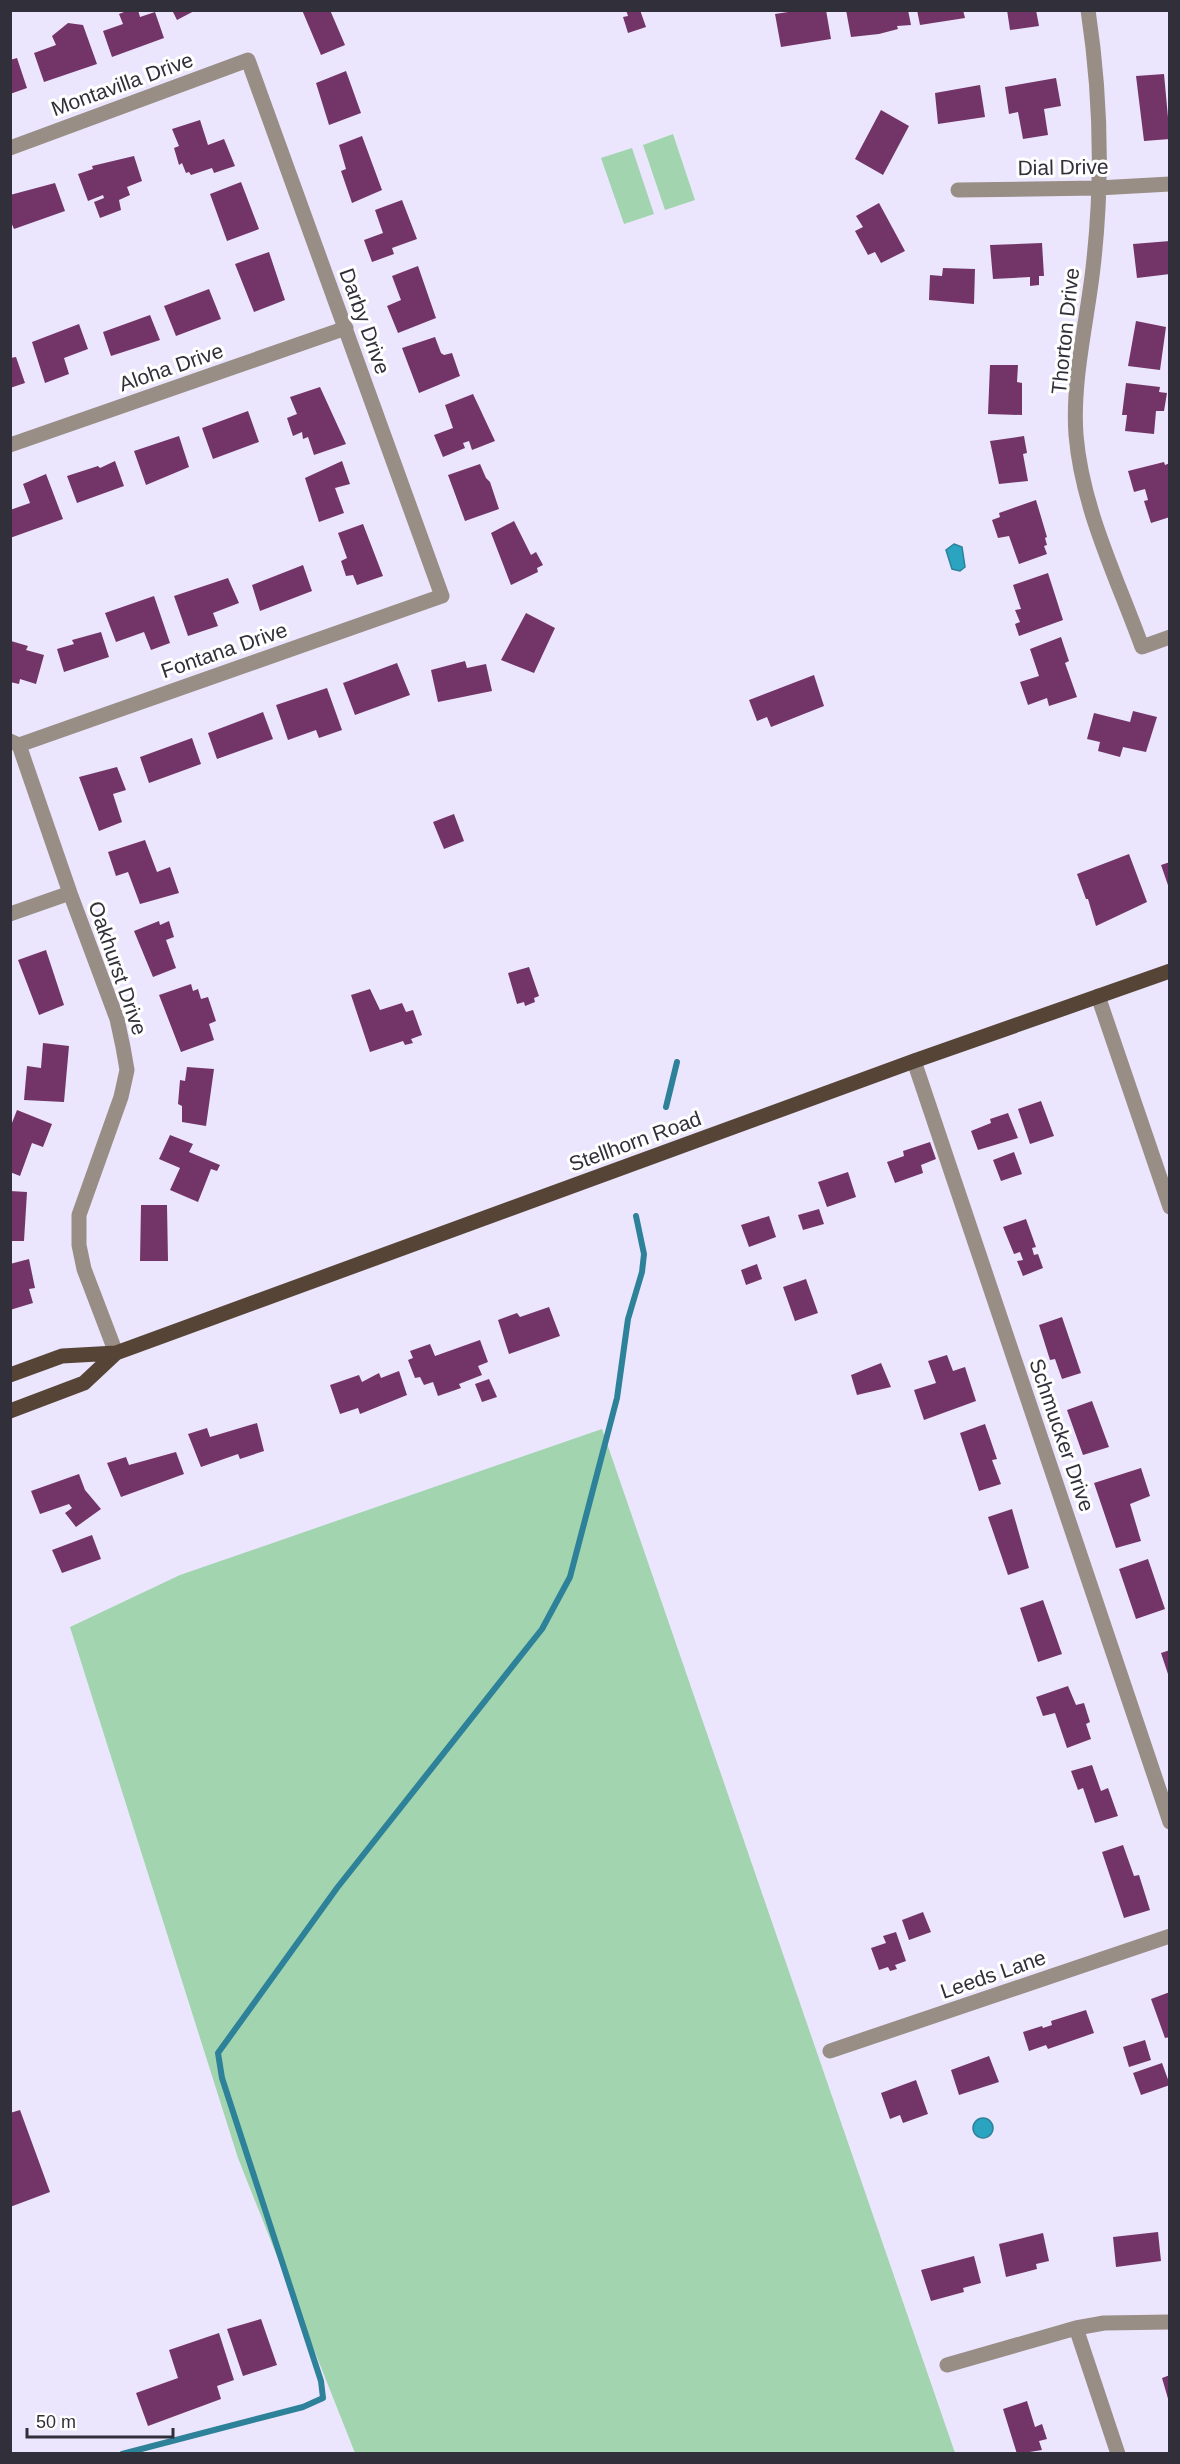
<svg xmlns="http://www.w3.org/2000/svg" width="1180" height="2464" viewBox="0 0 1180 2464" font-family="Helvetica,sans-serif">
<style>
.green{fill:#a1d4af}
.water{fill:#2ba4c2;stroke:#2d8199;stroke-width:1.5}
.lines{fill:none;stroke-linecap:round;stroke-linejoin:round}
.stream{stroke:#2d8199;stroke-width:6}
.building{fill:#733567}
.minor{stroke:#988e86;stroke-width:15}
.major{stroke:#564536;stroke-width:15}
.labels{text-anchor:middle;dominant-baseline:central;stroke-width:6;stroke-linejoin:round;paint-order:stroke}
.street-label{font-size:21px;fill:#312f3a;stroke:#fff}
</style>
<rect width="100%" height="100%" fill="#ebe6fd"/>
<path class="green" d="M673,134L695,200L665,210L643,145Z
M632,148L654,214L624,224L601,158Z
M602,1429L955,2453H355L238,2158L70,1627L180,1575Z"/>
<path class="water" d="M954,544L962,547L965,567L960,571L952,569L946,550Z
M973 2128a10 10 0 1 1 20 0a10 10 0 1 1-20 0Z"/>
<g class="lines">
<path class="stream" d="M666,1107L677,1062
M122,2454L303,2407L323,2398L321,2381L222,2078L218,2053L337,1888L542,1629L570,1577L617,1398L628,1319L642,1272L644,1254L636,1216"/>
</g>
<path class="building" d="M129,10H138L140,17L155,12L164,38L112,57L103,31L123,24L119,14Z
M172,10H196L177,20Z
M302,10H330L345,45L321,55Z
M626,10H640L646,27L628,33L623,17L628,16Z
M801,10H826L831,39L781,47L775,14Z
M846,10H908L911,25L897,26L898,29L879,34L851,37Z
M917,10H963L965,18L920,25Z
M1007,10H1036L1039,26L1010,30Z
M68,23L83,25L97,64L44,82L34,53L56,45L52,36Z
M17,58L27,88L10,94V60Z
M346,71L361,113L329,125L316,83Z
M1164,74L1170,139L1144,141L1136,76Z
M1056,78L1061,106L1044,109L1048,135L1023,139L1018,112L1009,114L1005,87Z
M980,85L985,117L938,124L935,93Z
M881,110L909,126L883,175L855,159Z
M200,120L208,145L224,139L235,166L214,173L212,168L191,175L189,172L186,173L182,163L179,165L174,148L179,146L172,129Z
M362,136L382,190L352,203L341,171L346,169L339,145Z
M134,156L142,181L127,187L130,195L119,200L121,210L100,218L94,202L104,198L103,195L88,201L78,174L93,169L92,166Z
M241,182L259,229L227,241L210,194Z
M55,183L65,211L14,229L10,220V195Z
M402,200L417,239L392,248L394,254L372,262L364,240L383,233L375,210Z
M879,203L905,251L881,263L875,252L868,255L855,231L863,227L856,216Z
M1170,241V274L1137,278L1133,244Z
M1042,243L1044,276H1039V285L1030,286V277L993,279L990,245Z
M269,252L285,300L254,312L235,264Z
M418,266L436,318L398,333L387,306L401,300L392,276Z
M943,268L975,269L974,304L929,300L930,275L942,276Z
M209,289L221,319L176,336L164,306Z
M150,315L160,340L111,356L103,332Z
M1136,321L1166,327L1160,370L1128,366Z
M79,324L88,349L64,358L69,374L45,383L32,342Z
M435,337L441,353L444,355L452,353L460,376L419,393L402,348Z
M16,357L25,383L10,388V358Z
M990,365H1018L1017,382L1022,383V415L988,414Z
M1126,383L1160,387L1159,392L1167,393L1164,411H1156L1154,434L1125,431L1127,415H1122Z
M320,387L346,444L314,455L308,437L303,439L302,432L293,436L287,418L297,414L290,397Z
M473,394L495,441L472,450L469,441L463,443L465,448L443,457L434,435L453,428L445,405Z
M248,411L259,442L213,459L202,428Z
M179,436L189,467L146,485L134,451Z
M1024,436L1027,453L1023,454L1028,481L999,484L990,441Z
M115,461L124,486L77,503L67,476L98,466L100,468Z
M342,461L350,484L335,488L344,513L319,522L305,478Z
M1164,462L1165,465L1170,463V517L1151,523L1144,501L1148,500L1145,489L1134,492L1128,471Z
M480,464L486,478L490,482L499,509L465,521L448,475Z
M46,474L63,519L10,538V510L30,503L23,484Z
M1036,500L1047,537L1045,538L1047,545L1044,546L1047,554L1019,564L1009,536L998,538L992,520L1000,517L999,513Z
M514,521L531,555L536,552L543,565L537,568L538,572L511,585L491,533Z
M363,524L383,576L357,585L353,575L346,576L341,561L347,558L338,533Z
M303,565L312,591L260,611L252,585Z
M1048,573L1063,620L1019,636L1015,624L1020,622L1015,610L1021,609L1013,585Z
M228,578L239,603L213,613L218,626L188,636L174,596Z
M154,596L170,643L151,650L144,632L116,642L105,613Z
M526,613L555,628L534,673L501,660Z
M101,632L109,657L64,672L57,649L74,644L72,640Z
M1061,637L1069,661L1065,663L1077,697L1049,706L1047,698L1028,705L1020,682L1039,676L1030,649Z
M11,641L28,646L26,650L44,655L36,684L20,679L19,684L10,682Z
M465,661L467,668L486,664L492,691L438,702L431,670Z
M397,663L410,695L355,715L343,683Z
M814,675L824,706L771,727L767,717L757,721L749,700Z
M327,688L342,730L319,738L316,730L288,740L276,705Z
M1133,711L1157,717L1146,752L1123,747L1120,757L1098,751L1100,742L1087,739L1094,713L1130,722Z
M263,712L273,739L217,759L208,733Z
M192,738L201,764L149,783L140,757Z
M117,767L126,790L113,794L122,822L99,831L79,777Z
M454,814L464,841L444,849L433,822Z
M145,840L157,872L170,867L179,893L140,904L128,872L116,876L108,852Z
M1129,854L1147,902L1096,926L1088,899H1086L1077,874Z
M1170,862V888H1169L1161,865Z
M159,921L160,925L169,921L174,937L166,940L176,968L153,977L134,931Z
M46,950L64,1005L39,1015L18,960Z
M529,967L539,996L534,998L535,1002L525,1006L524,1002L517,1004L508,973Z
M191,984L193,991L198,989L201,999L208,997L216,1021L209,1024L214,1040L181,1052L159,995Z
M370,989L380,1010L402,1003L406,1012L413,1010L422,1035L411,1039L413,1043L405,1045L403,1041L370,1052L351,995Z
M43,1043L69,1046L64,1102L24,1100L27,1066L41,1068Z
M187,1067L214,1069L206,1126L182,1122V1106L178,1104L180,1080L185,1081Z
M1041,1101L1054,1136L1030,1144L1018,1109Z
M17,1110L52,1124L43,1147L32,1143L20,1176L10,1172V1128Z
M1008,1113L1018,1138L978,1150L971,1131L991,1123L990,1119Z
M170,1135L193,1144L189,1152L220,1165L217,1171L211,1169L198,1202L170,1190L180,1168L159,1159Z
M930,1142L936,1159L921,1165L923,1173L895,1183L887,1162L904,1156L903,1151Z
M1014,1152L1022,1174L1001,1181L993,1160Z
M848,1172L856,1197L827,1207L818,1182Z
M10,1191L27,1192L24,1241H10Z
M141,1205H167L168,1261H140Z
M819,1209L824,1224L803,1230L798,1215Z
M769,1216L776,1237L749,1247L741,1225Z
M1026,1219L1036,1247L1032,1248L1034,1255L1038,1254L1043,1268L1023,1276L1017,1261L1023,1260L1020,1252L1014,1254L1003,1227Z
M29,1259L35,1288L29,1289L33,1303L10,1310V1264Z
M757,1264L762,1279L746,1285L741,1270Z
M806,1279L818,1313L795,1321L783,1287Z
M549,1307L560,1336L509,1354L498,1320L517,1313L520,1317Z
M1062,1317L1081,1373L1062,1379L1055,1359L1050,1360L1039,1325Z
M480,1340L488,1362L478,1366L482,1375L459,1384L461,1388L438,1396L433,1382L424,1385L420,1377L415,1378L408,1360L413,1358L410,1351L430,1344L435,1356Z
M947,1355L953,1371L965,1367L976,1401L924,1420L914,1390L936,1383L928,1361Z
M881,1363L891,1387L857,1395L851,1375Z
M399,1371L407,1395L360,1414L358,1408L340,1414L330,1385L359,1375L362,1382L379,1373L381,1378Z
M489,1379L497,1397L482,1402L475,1384Z
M1092,1401L1109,1447L1083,1455L1067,1410Z
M257,1423L264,1451L240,1459L238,1454L201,1467L188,1434L207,1428L210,1437Z
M985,1424L997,1459L992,1460L1001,1484L979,1491L960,1433Z
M176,1452L184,1474L121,1497L107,1463L126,1457L129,1465Z
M1141,1468L1150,1496L1130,1504L1141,1541L1116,1548L1094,1483Z
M79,1474L85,1490L101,1509L76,1527L65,1513L72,1508L69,1504L40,1514L31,1491Z
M1012,1509L1029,1568L1008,1575L988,1517Z
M92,1535L101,1559L62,1573L52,1550Z
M1148,1559L1165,1609L1136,1619L1119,1569Z
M1043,1600L1062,1654L1038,1662L1020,1608Z
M1170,1650V1677H1169L1161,1653Z
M1068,1686L1076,1705L1084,1703L1090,1722L1086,1724L1091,1739L1067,1748L1055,1713L1043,1716L1036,1697Z
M1092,1765L1101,1791L1108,1788L1118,1816L1095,1823L1083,1788L1078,1790L1071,1771Z
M1123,1845L1134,1876L1139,1875L1150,1910L1124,1918L1102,1852Z
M923,1912L931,1932L909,1940L902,1920Z
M896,1932L906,1961L895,1965L897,1969L890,1971L888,1967L879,1970L871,1948L886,1943L883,1936Z
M1170,1992V2037L1165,2038L1151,1999Z
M1086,2010L1094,2033L1048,2049L1046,2045L1029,2051L1023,2032L1042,2026L1043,2028L1052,2025L1051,2021Z
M1145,2040L1151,2060L1129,2067L1123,2047Z
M989,2056L999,2082L959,2095L951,2070Z
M1162,2063L1170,2085L1141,2095L1133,2073Z
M916,2080L928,2114L903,2123L900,2115L890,2119L881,2093Z
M20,2110L50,2192L10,2207V2113Z
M1158,2232L1161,2261L1116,2267L1113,2237Z
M1043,2233L1049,2261L1036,2264L1037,2269L1006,2277L999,2244Z
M974,2256L981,2283L963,2288L964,2292L931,2301L921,2270Z
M261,2319L277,2365L243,2376L227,2329Z
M219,2333L234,2380L217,2386L221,2399L148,2426L136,2393L178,2378L169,2350Z
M1170,2375V2402H1169L1162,2378Z
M1027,2401L1035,2427L1042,2424L1047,2439L1039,2441L1042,2450L1017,2454L1003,2409Z"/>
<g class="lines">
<path class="minor" d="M1088,10C1101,96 1103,182 1093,268C1087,322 1072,380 1076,435C1082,508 1117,578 1142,647L1170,637
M10,148L248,60L442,596L19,745
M958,190L1098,188L1170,184
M10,445L346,328
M10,741L19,745L70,893L117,1019L123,1047L127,1070L121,1097L79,1215V1245L84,1269L116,1353
M10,914L70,893
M1098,996L1170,1207
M914,1061L1170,1822
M830,2051L1170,1936
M1076,2328L1118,2454
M947,2365L1076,2328L1104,2323L1170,2322"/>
<path class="major" d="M10,1375L62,1356L116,1353L914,1061L1170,971
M10,1411L84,1383L116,1353"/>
</g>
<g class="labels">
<g class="street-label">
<text transform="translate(122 84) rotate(-20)">Montavilla Drive</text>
<text transform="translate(1063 167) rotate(-1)">Dial Drive</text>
<text transform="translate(365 321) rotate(70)">Darby Drive</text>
<text transform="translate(1065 331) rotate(-84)">Thorton Drive</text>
<text transform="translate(171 367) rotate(-19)">Aloha Drive</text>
<text transform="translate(224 650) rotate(-19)">Fontana Drive</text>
<text transform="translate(118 968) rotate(71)">Oakhurst Drive</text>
<text transform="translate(635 1141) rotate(-20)">Stellhorn Road</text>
<text transform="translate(1062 1435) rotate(71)">Schmucker Drive</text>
<text transform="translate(993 1974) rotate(-19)">Leeds Lane</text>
</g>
</g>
<rect width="1180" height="2464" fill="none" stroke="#312f3a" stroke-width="24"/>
<path d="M27 2428v9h146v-9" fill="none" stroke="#312f3a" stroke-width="3"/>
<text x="36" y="2428" font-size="18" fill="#312f3a" stroke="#ffffff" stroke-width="4.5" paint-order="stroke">50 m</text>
</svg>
